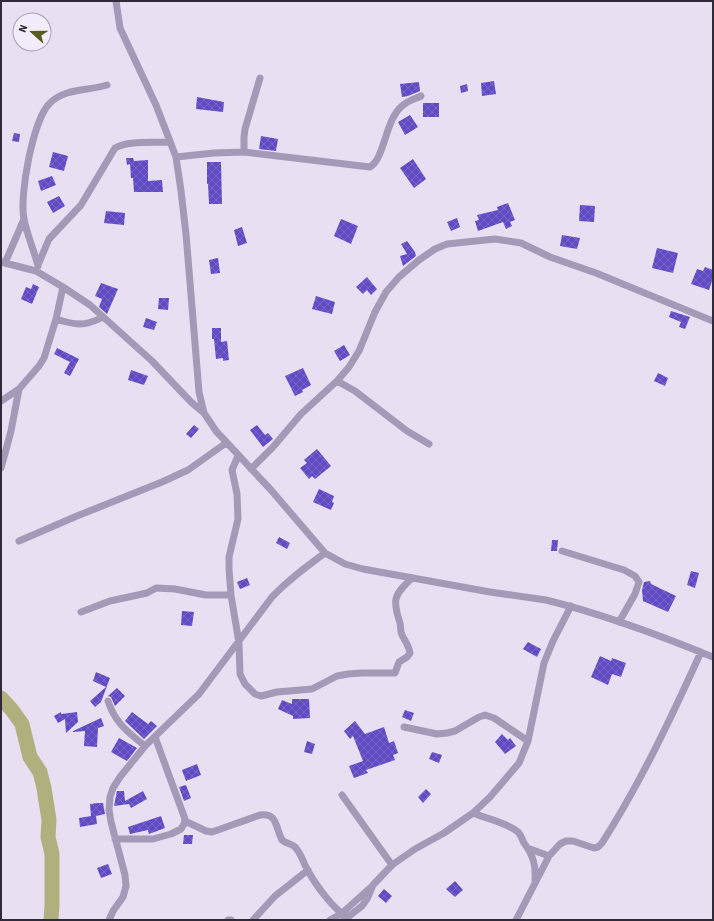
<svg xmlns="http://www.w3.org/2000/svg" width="714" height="921" viewBox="0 0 714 921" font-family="'Source Sans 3',sans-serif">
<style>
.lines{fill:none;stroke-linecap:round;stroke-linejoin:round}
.river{stroke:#b0af7e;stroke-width:15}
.building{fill:url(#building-cross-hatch)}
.minor{stroke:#a499b7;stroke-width:7}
</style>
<defs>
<pattern id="building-cross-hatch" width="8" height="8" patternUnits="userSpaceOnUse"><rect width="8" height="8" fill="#614bc5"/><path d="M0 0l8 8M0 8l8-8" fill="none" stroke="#7968c5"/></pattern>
</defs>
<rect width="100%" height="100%" fill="#e8dff3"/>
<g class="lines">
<path class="river" d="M1,698L12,710L22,724L30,757L40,772L44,788L49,820L48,837L52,854V905L51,920"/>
</g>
<path class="building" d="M494,81L496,94L482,96L481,83Z
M419,82L420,91L408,96L402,97L400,84Z
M467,84L468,91L461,93L460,86Z
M197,97L224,102L223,112L196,109Z
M423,103H439V117H423Z
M410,115L418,127L405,135L398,122Z
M14,133L20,134L19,142L12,141Z
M261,136L278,139L276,151L259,149Z
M53,152L68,156L64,171L49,167Z
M126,158H133L134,161L148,160V181L162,180L163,192H134L133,178H131L130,164L127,165Z
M413,159L426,179L414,188L400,168Z
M207,162H221L222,204H209L208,184H207Z
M52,176L56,185L41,191L38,181Z
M59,196L65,206L53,213L47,202Z
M508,203L515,220L510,222L512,226L506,229L503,222L478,231L475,221L479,220L477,215L498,210L497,207Z
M580,205L595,206L594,222L579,221Z
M106,211L125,213L124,225L104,223Z
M457,218L460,227L451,231L447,222Z
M341,219L358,226L351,244L334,236Z
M242,227L247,243L238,246L234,230Z
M562,235L580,238L577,249L560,246Z
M407,241L415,252L416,256L403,266L400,256L407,254L401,244Z
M657,248L678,253L673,273L652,268Z
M218,258L220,273L211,274L209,260Z
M705,267L713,270V278L709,290L691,284L697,269L703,271Z
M367,277L377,289L371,295L367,290L363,294L356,287Z
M101,283L118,289L107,314L99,307L102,299L95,296Z
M33,284L39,287L32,304L21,299L26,287L31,289Z
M316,296L335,302L332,314L312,309Z
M159,298H169L168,310L158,309Z
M671,311L690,317L685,329L679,327L681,322L669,317Z
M146,318L157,322L154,330L143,327Z
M212,328H221V342L227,341L229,360L223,361V358L216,359L214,339H212Z
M344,345L350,355L340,361L334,351Z
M57,348L79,359L70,376L64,373L70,362L54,354Z
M303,368L311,385L302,390L303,392L295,396L285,376Z
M131,370L148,376L144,385L128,380Z
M658,373L668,378L665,386L654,381Z
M194,425L199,429L191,438L186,434Z
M257,425L265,435L268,433L273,439L263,447L250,430Z
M317,449L331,466L315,479L312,476L309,479L300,468L307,463L304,460Z
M319,489L334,496L332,502L334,503L331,510L313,502Z
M279,537L290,543L287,549L276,543Z
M552,540H558L557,551H551Z
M691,571L699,573L695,588L687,585Z
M247,578L250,585L240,589L237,582Z
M650,581L651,584L676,596L668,612L643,601L642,590L644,582Z
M182,611L194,612L192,626L181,625Z
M528,642L541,649L537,657L523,649Z
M600,656L611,661L612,658L626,663L621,677L612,674L608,685L591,677Z
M96,672L110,678L101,702L95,707L90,701L106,687L93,681Z
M117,688L125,696L115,706L111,697L108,696Z
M292,699H309L310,718L293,719V716L278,709L282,700L292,704Z
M405,710L414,713L411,721L402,717Z
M61,712V714L77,712L78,722L66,733L65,719L58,723L54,716Z
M132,712L148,724L151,721L157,726L144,739L125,721Z
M101,718L104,726L98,728L97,747L84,746L85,731L73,732V731Z
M355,721L365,734L384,727L389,743L394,741L398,753L393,755L395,760L366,770L368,773L354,778L349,766L363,761L353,736L350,739L344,731Z
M502,734L508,740L510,738L516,746L505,754L495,742Z
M119,738L137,748L127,761L111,752Z
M307,741L315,744L312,754L304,752Z
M432,752L442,755L439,763L429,759Z
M197,764L201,775L186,781L182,770Z
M186,785L191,798L184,801L179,787Z
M426,789L431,794L423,803L418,797Z
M117,791H124L125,801L143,791L147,799L131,808L129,804L114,806Z
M98,803H103L105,814L96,816L97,824L80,827L79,818L91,816L90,804Z
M161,816L165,828L149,834L148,830L130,834L128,827Z
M184,835H193L192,844H183Z
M108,864L112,874L101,878L97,868Z
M455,881L463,890L455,897L446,889Z
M384,889L392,896L386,903L378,896Z"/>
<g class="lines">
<path class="minor" d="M116,1L120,28L156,105L176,157L181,191L186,234L199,392L204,413L216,431L271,490L325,553L345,564L363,569L490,592L546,600C603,614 659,635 713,657
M244,152V137L245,129L260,78
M176,157L214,153L244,152L370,167C385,158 385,120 402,106C407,101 415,99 421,96
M1,262L36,271L63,287L90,305L152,361L191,402L204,413
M5,263L24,219
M38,265L49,239L81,205L115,148C128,140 154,143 170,142
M38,266C34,250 27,235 24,219C19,196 33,119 50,103C65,88 88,91 107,85
M56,319C75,325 84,327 103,317
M337,381L355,391L407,431L429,444
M1,401L19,389
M238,456L232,470L237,494L238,519L229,557V569L231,595L239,643L240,674L245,684L255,694L261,696L277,692L312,689L337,676L348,674L362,673H395L399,662L407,657L410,653C409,646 405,641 402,635C400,631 401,627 400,623C392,599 394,595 412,578
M1,468L11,431L19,389L39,366L44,358L56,319L63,287
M251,469L273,447L301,414L337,381L349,367L359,351L375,312L386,292L399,277L419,260L435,249L447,244L495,239L521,243L550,257L596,273L713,321
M19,541L77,516L162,482L188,470L226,443
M562,551L624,570L635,576L639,582L635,594L619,622
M81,612L110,601L147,593L156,588L175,589L206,595H231
M108,701C115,723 128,732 145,746
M404,727L437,734L447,733L455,731L479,717L485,715L494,718L528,741
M342,795L392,865
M473,813C487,819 506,822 518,832C521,835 522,839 524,843C533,855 536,865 535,880
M185,821L206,831L212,832L260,815C278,813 275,827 282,840C286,844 291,843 295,847C301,853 303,862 307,869C315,884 333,909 347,917
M115,839H153L171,834L181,829L184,824L185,819L155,737
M530,849L549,856
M109,920L113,911L123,897L126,886L125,875L111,822L109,810L110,797L113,788L120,777L145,746L199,694L272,597C288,580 306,567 325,553
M228,920H231
M253,920L275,896L308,870
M330,920L341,914L370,888
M344,920L362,906L367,899L373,885L392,865L415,849L444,833L473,813L490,797L519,763L528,741L544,663L553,641L571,606
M516,920L549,856L560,844L566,841H573L594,848L598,847L602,843C641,782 671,718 701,652"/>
</g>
<rect width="714" height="921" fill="none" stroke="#2e2a39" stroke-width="4"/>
<g transform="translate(32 32) rotate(291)"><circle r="19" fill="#f3ecfa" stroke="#a49ead"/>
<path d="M0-3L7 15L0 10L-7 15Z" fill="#5a5b1f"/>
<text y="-6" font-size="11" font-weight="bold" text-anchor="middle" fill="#2e2a39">N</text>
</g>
</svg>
